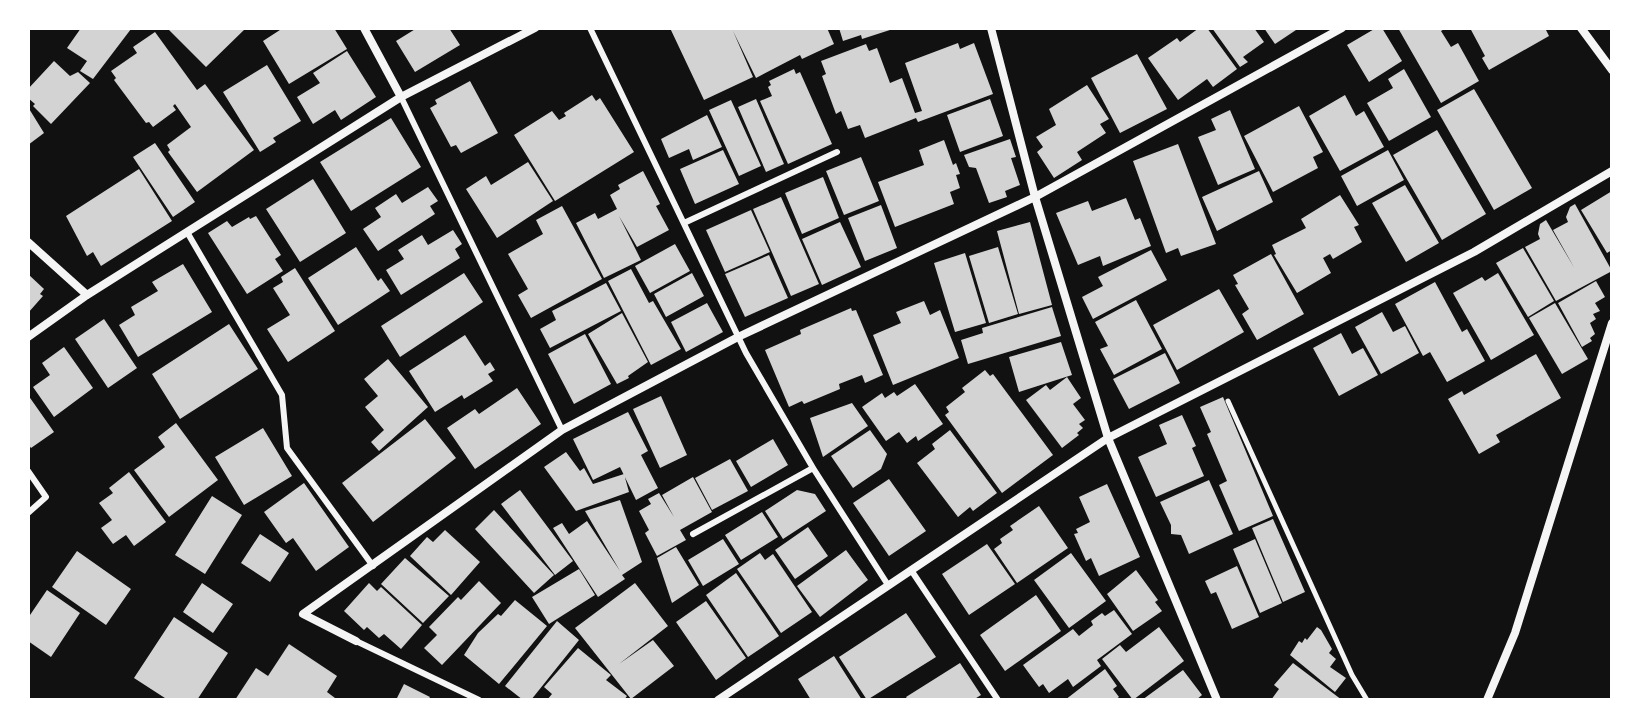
<svg xmlns="http://www.w3.org/2000/svg" width="1640" height="728" viewBox="0 0 1640 728" font-family="Jost,sans-serif">
<style>
.building{fill:#d3d3d3}
.lines{fill:none;stroke-linecap:round;stroke-linejoin:round}
.path{stroke:#f5f5f5;stroke-width:5}
.service{stroke:#f5f5f5;stroke-width:6}
.minor{stroke:#f5f5f5;stroke-width:8}
</style>
<rect width="100%" height="100%" fill="#111"/>
<path class="building" d="M81,28L131,29L93,79L80,71L87,61L67,48Z
M167,28H246L206,67Z
M283,28H334L347,49L289,84L263,41Z
M417,28H449L460,45L415,72L396,41Z
M670,28H827L834,44L802,59L800,55L756,78L733,31L753,77L704,100Z
M839,28H893V29L862,39L861,35L843,41Z
M1199,28H1207L1237,69L1213,87L1207,79L1178,100L1148,58L1177,38L1180,42Z
M1212,28H1254L1264,42L1243,57L1248,62L1240,67Z
M1264,28H1299L1275,44Z
M1376,28H1382L1402,61L1369,82L1347,45Z
M1398,28H1446L1441,31L1451,47L1458,43L1479,81L1441,103Z
M1470,28H1545L1549,36L1489,70L1482,58L1485,56Z
M155,32L197,90L205,84L254,150L197,192L168,152L170,150L167,145L191,127L175,104L173,106L176,110L153,127L149,122L146,123L114,80L116,78L111,71L137,53L133,47Z
M958,43L960,49L974,43L993,94L918,122L916,118L865,138L860,125L848,129L841,111L836,114L822,76L826,74L821,61L866,44L869,51L877,48L890,83L902,78L915,113L922,111L905,63Z
M347,51L376,97L341,120L335,110L313,124L297,97L320,83L313,73Z
M1137,54L1167,109L1120,133L1091,78Z
M54,61L70,76L78,72L90,83L51,124L33,106L35,104L28,98V89Z
M267,65L301,121L273,138L276,142L260,152L223,92Z
M794,69L796,74L800,72L832,144L788,164L760,101L772,96L768,87L771,85L769,81Z
M1404,69L1431,117L1389,141L1367,103L1393,88L1388,79Z
M470,81L498,133L461,153L456,145L451,147L430,108L437,104L435,100Z
M1087,85L1109,119L1100,124L1106,133L1077,152L1082,160L1054,178L1037,152L1043,147L1036,137L1056,125L1049,109Z
M1474,89L1532,188L1494,210L1437,110Z
M592,95L596,101L600,98L634,152L555,201L514,135L552,111L559,120L566,116L564,113Z
M1345,95L1356,116L1364,111L1384,147L1340,171L1309,116Z
M756,99L784,164L766,172L738,107Z
M990,99L1003,136L960,152L947,115Z
M731,100L761,166L739,176L709,110Z
M1299,106L1323,152L1313,157L1318,168L1273,192L1244,136Z
M28,107L44,133L28,145Z
M1230,110L1255,169L1218,185L1198,137L1216,130L1211,119Z
M707,115L722,147L693,160L689,149L669,158L661,139Z
M391,118L421,167L351,211L320,162Z
M1437,130L1486,214L1442,240L1393,155Z
M1010,139L1016,157L1011,158L1020,185L1005,191L1007,197L989,203L976,168L969,167L964,155Z
M944,140L953,165L956,163L960,174L956,175L960,188L950,192L954,204L895,227L878,182L924,165L919,150Z
M155,143L195,202L173,217L133,157Z
M1178,144L1216,244L1181,256L1178,248L1166,253L1133,161Z
M723,150L739,184L695,204L680,169Z
M1388,150L1404,180L1357,206L1341,176Z
M861,157L879,201L844,215L826,171Z
M528,162L553,201L497,238L466,189L486,176L491,185Z
M139,169L172,221L101,266L93,252L87,256L66,216Z
M643,171L660,204L656,206L669,230L637,247L619,216L641,260L604,278L576,223L595,213L598,219L617,209L610,195L620,189L618,185Z
M1259,171L1273,202L1217,231L1202,197Z
M823,177L839,218L802,234L785,193Z
M313,179L346,233L300,262L266,209Z
M1405,185L1439,243L1406,262L1372,203Z
M428,187L438,201L430,206L435,214L378,251L363,229L381,217L375,208L396,194L402,203Z
M1612,191V250L1607,253L1581,210Z
M1340,195L1359,225L1354,227L1362,242L1333,259L1330,254L1323,258L1331,273L1297,293L1274,255L1276,254L1272,245L1306,228L1301,219Z
M781,197L819,284L791,296L753,209Z
M1126,198L1135,220L1140,218L1151,246L1103,266L1100,256L1078,265L1056,213L1088,201L1092,211Z
M1575,204L1612,271L1556,301L1525,247L1540,239L1538,234L1540,224L1546,220L1575,269L1553,230L1568,222L1566,217L1570,207Z
M881,205L897,248L865,261L848,218Z
M562,206L602,279L531,318L518,295L528,289L508,254L543,234L536,220Z
M751,210L770,252L725,272L706,230Z
M256,216L281,255L275,259L283,271L247,294L208,233L227,221L232,227L249,217L250,219Z
M840,222L861,267L822,285L802,239Z
M1030,222L1052,305L1019,314L997,231Z
M453,230L462,244L455,249L460,258L401,295L386,270L404,259L398,250L422,235L428,245Z
M675,244L690,271L650,293L635,266Z
M356,247L378,281L381,278L390,291L338,325L308,278Z
M998,247L1018,314L989,323L969,256Z
M1523,248L1554,301L1528,317L1496,263Z
M1151,250L1167,280L1093,319L1082,297L1103,286L1098,277Z
M965,253L986,323L955,332L934,263Z
M1271,254L1304,314L1257,340L1242,314L1249,309L1235,285L1238,284L1233,275Z
M769,255L788,298L745,317L725,274Z
M183,264L212,312L138,357L119,325L135,315L131,307L158,291L152,282Z
M295,268L335,331L288,362L267,329L290,315L273,288L283,282L281,277Z
M631,269L649,303L653,301L681,349L651,365L608,281Z
M464,273L483,302L400,357L381,326Z
M692,273L704,296L666,317L654,294Z
M1498,273L1534,335L1491,360L1453,293L1482,277L1485,281Z
M28,274L44,289L40,294L43,296L28,313Z
M1596,281L1605,297L1595,303L1600,311L1593,314L1596,319L1590,323L1595,334L1590,338L1592,341L1582,347L1558,303Z
M1435,282L1462,332L1467,329L1485,361L1447,382L1430,352L1423,356L1395,304Z
M606,283L621,311L550,348L540,329L556,320L552,311Z
M1219,289L1244,332L1177,370L1153,325Z
M1136,300L1162,349L1114,375L1100,349L1108,346L1095,322Z
M924,301L930,315L940,310L959,358L893,385L873,335L901,323L896,312Z
M707,303L723,332L686,352L671,322Z
M1555,303L1588,359L1562,374L1529,318Z
M1052,307L1061,336L968,364L961,340L983,333L982,328Z
M851,308L852,311L856,310L883,375L865,383L862,375L839,384L840,389L804,404L802,401L789,407L765,350L801,334L800,330Z
M1382,312L1393,332L1405,326L1419,353L1381,374L1355,327Z
M622,313L648,362L628,376L629,378L617,384L588,334Z
M104,319L137,368L108,388L75,339Z
M229,324L258,369L180,419L152,374Z
M1341,333L1352,354L1363,348L1378,375L1339,396L1313,348Z
M585,334L611,384L574,404L548,354Z
M465,335L485,366L490,362L495,370L488,374L493,381L464,399L462,395L435,412L409,371Z
M1061,342L1072,375L1019,392L1009,357Z
M64,347L93,388L54,417L33,387L50,375L42,363Z
M1165,353L1180,383L1129,409L1113,379Z
M1536,354L1561,398L1496,435L1500,442L1479,454L1448,399L1462,391L1464,395Z
M388,359L428,407L379,451L371,442L384,430L365,407L378,396L364,379Z
M985,370L990,376L993,374L1053,455L1002,493L945,415L949,412L946,407L965,392L962,388Z
M1067,377L1081,398L1073,404L1085,420L1079,424L1083,428L1077,433L1079,435L1062,448L1026,400L1046,385L1050,390Z
M915,384L943,424L918,441L916,436L907,443L899,432L886,441L862,407L882,393L885,398L894,392L897,396Z
M517,388L541,424L475,469L447,428L475,409L479,414Z
M28,395L54,432L31,448L28,444Z
M661,396L687,455L660,468L633,409Z
M1223,397L1273,516L1239,531L1219,485L1227,481L1207,434L1211,432L1200,407Z
M852,403L868,426L823,457L810,418Z
M628,412L648,451L641,455L658,488L636,500L620,467L593,480L573,439Z
M1182,415L1196,446L1192,448L1204,476L1156,497L1138,457L1167,444L1159,425Z
M425,419L456,458L373,522L342,483Z
M176,423L218,480L169,517L134,470L165,447L158,437Z
M263,428L292,476L244,505L215,457Z
M870,430L887,454L881,469L853,488L831,456Z
M950,430L997,493L973,511L970,507L958,517L917,463L935,449L932,444Z
M773,439L788,465L751,487L736,461Z
M566,452L580,471L584,468L593,484L624,474L629,492L576,511L544,467Z
M730,459L748,491L712,510L695,478Z
M129,472L166,522L134,546L126,535L113,544L101,528L112,520L99,503L113,493L109,488Z
M693,477L712,512L680,530L686,540L657,556L645,533L649,530L639,511L651,504L648,499L659,493L674,517L662,495Z
M889,479L926,531L889,556L853,503Z
M1209,480L1233,534L1189,554L1181,535L1171,534V525L1160,502Z
M304,483L349,547L316,571L293,538L286,543L264,512Z
M1107,484L1140,557L1099,576L1091,558L1086,561L1074,534L1078,533L1076,529L1090,522L1079,497Z
M520,490L573,561L555,575L501,504Z
M797,490L815,494L826,511L783,539L765,511Z
M212,496L242,515L205,574L175,555Z
M620,500L642,562L622,575L625,579L598,597L553,528L562,523L569,534L587,521L620,571L585,511Z
M1039,506L1068,548L1017,583L994,549L1002,543L1000,539L1013,530L1010,526Z
M494,510L554,575L534,593L475,529Z
M762,512L778,537L741,560L725,535Z
M1273,519L1305,592L1283,602L1252,528Z
M808,527L828,556L795,579L775,550Z
M445,530L480,562L451,595L410,556L427,537L433,542Z
M260,534L289,553L270,582L241,563Z
M723,539L739,564L703,586L688,560Z
M1255,539L1282,603L1260,613L1233,549Z
M987,544L1015,584L969,615L942,574Z
M676,547L699,585L672,603L657,558Z
M846,550L868,580L820,617L797,586Z
M77,551L131,589L106,625L52,587Z
M760,553L765,560L773,554L812,612L781,633L737,569Z
M1071,553L1106,601L1069,628L1034,580Z
M405,558L449,596L423,623L381,584Z
M1237,566L1259,617L1232,629L1216,592L1211,594L1205,581Z
M579,569L595,595L549,624L532,597Z
M1136,570L1158,600L1155,602L1162,611L1133,631L1107,594Z
M736,573L779,636L748,657L706,595Z
M479,581L501,603L442,665L424,648L437,635L429,627L458,597L461,600Z
M202,583L233,604L213,633L183,612Z
M369,583L377,591L381,587L422,625L401,649L384,634L379,638L367,627L364,630L344,611Z
M635,583L668,626L619,664L653,640L674,666L631,699L575,628Z
M47,590L80,613L51,657L28,641V618Z
M1036,595L1061,631L1005,671L980,635Z
M515,600L547,626L499,684L464,655L478,633L498,614L501,616Z
M706,601L746,658L716,680L676,622Z
M1114,610L1132,634L1097,660L1101,666L1073,687L1068,679L1049,693L1043,684L1039,687L1023,665L1073,629L1079,636L1093,625L1091,621L1102,613L1105,616Z
M906,613L936,657L867,700L839,657Z
M174,617L228,653L197,700H168L134,678Z
M557,621L579,640L531,700H523L505,686Z
M1159,627L1184,661L1133,700L1102,659L1120,645L1126,652Z
M1317,627L1321,630L1332,649L1329,653L1336,659L1330,667L1346,678L1335,692L1290,655L1299,641L1302,643L1305,638L1307,640Z
M289,644L337,676L327,692L335,698L334,700H235L256,668L268,676Z
M578,648L611,675L606,680L627,696L624,700H547L552,694L544,687Z
M834,656L862,700H811L798,679Z
M960,663L981,695L973,700H908L906,697Z
M1293,663L1342,700H1271L1279,689L1274,685Z
M1105,669L1117,686L1113,689L1119,697L1115,700H1065Z
M1183,670L1202,695L1196,700H1142Z
M404,684L430,697L428,700H396Z"/>
<g class="lines">
<path class="path" d="M1228,401L1352,675L1367,700"/>
<path class="service" d="M590,28L746,353L813,468L888,585
M401,97L562,430
M684,223L837,152
M187,232L282,395L287,448L373,566
M28,471L46,497L28,513
M693,534L813,468
M911,570L998,700
M356,641L479,700"/>
<path class="minor" d="M364,28L401,97
M991,28L1035,197L1108,438L1217,700
M1581,28L1612,70
M28,242L87,295
M28,337L87,295L401,97L535,28
M356,641L303,614L562,430L738,337L1035,197L1342,28
M718,700L1108,438L1474,252L1612,171
M1487,700L1515,633L1612,323"/>
</g>
<rect width="1640" height="728" fill="none" stroke="#ffffff" stroke-width="60"/>
</svg>
